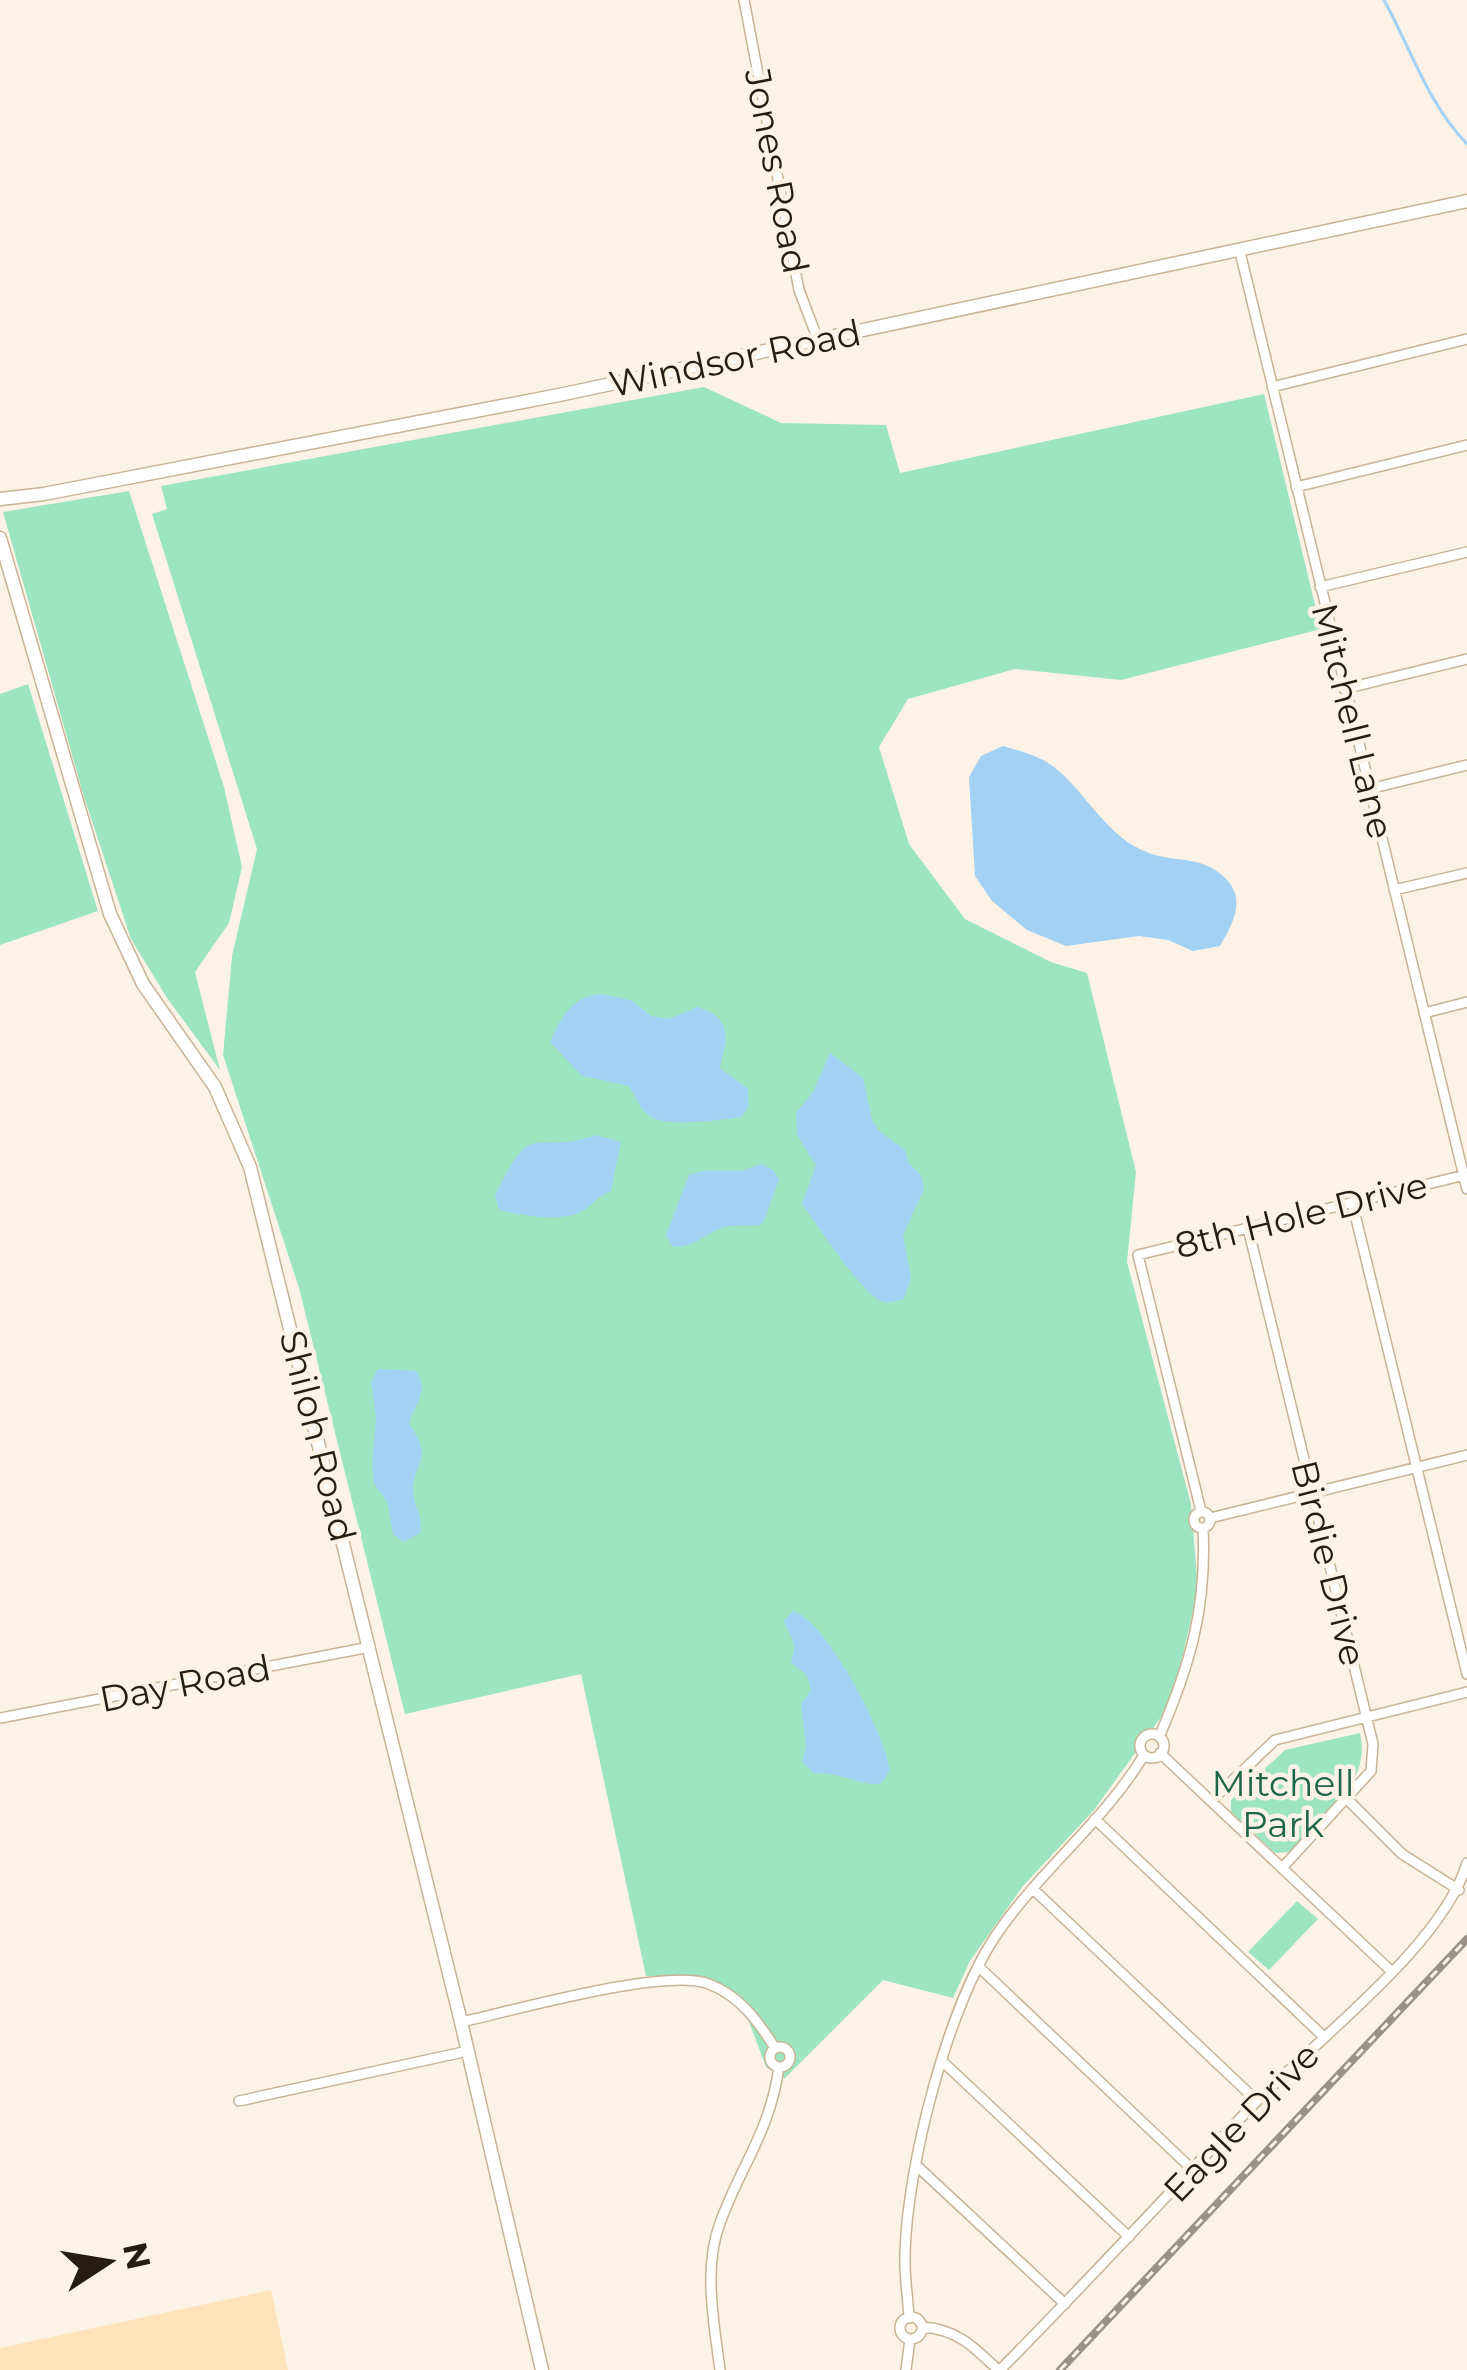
<svg xmlns="http://www.w3.org/2000/svg" width="1467" height="2370" viewBox="0 0 1467 2370" font-family="Montserrat,sans-serif">
<style>
.built{fill:#fee3bb}
.green{fill:#9de5c0}
.water{fill:#a3d1f3}
.lines{fill:none;stroke-linecap:round;stroke-linejoin:round}
.stream{stroke:#a3d1f3;stroke-width:3}
.minor-casing{stroke:#c9b394;stroke-width:12}
.secondary-casing{stroke:#c9b394;stroke-width:15}
.minor{stroke:#fff;stroke-width:9}
.secondary{stroke:#fff;stroke-width:12}
.rail-casing{stroke:#9b9285;stroke-width:8}
.rail{stroke:#fcf3e6;stroke-width:3;stroke-dasharray:9;stroke-linecap:butt}
.labels{text-anchor:middle;dominant-baseline:central;stroke-width:9;stroke-linejoin:round;paint-order:stroke}
.street-label{font-size:36px;fill:#261d11;stroke:#fcf3e6}
.park-label{font-size:36px;fill:#1e6648;stroke:#fcf3e6}
</style>
<rect width="100%" height="100%" fill="#fcf3e6"/>
<path class="built" d="M271,2290L288,2370H0V2348Z"/>
<path class="green" d="M704,387L781,423L886,425L900,473L1264,394L1321,629L1121,680L1015,669L908,699L879,747L909,844L965,919L1051,962L1087,973L1136,1172L1127,1262L1191,1504L1198,1589L1177,1681L1164,1713L1094,1810L1023,1886L970,1961L953,1998L883,1980L784,2079L766,2067L739,1995L697,1976H646L581,1674L405,1714L299,1288L223,1055L232,956L257,849L152,514L167,509L161,486Z
M129,491L224,787L242,867L229,923L195,972L220,1070L167,998L131,939L84,797L3,512Z
M28,684L98,911L0,945V694Z
M1360,1733C1372,1784 1322,1818 1290,1852L1275,1853L1231,1812V1800L1285,1750Z
M1297,1901L1318,1919L1269,1970L1248,1952Z"/>
<path class="water" d="M1003,746C1020,751 1040,756 1054,767C1087,793 1107,838 1149,853C1176,863 1204,855 1226,879C1247,900 1232,925 1220,946L1193,951L1168,940L1139,936L1066,946L1027,930L992,901L975,876L969,777L981,756Z
M601,994L631,1000L651,1016L669,1019L697,1007C735,1018 726,1041 720,1068L748,1089C748,1101 751,1107 741,1117C719,1120 671,1127 653,1118C641,1112 636,1097 629,1086L582,1076L550,1042C560,1018 573,995 601,994Z
M830,1053L863,1078L872,1120L879,1131L905,1150L909,1164L921,1175L924,1189L903,1235L911,1278L904,1299C899,1300 889,1303 884,1302C863,1297 817,1224 802,1204L816,1165L797,1135L796,1113L813,1092Z
M597,1135L621,1142L611,1191C596,1196 592,1207 579,1213C557,1222 522,1215 499,1210L495,1196C534,1115 528,1157 597,1135Z
M761,1164L773,1170L779,1179L764,1221L760,1225C748,1226 729,1224 719,1229C701,1236 693,1249 672,1246L666,1235L689,1175L702,1171H742Z
M378,1369L416,1371C430,1392 415,1403 409,1423C436,1464 412,1460 413,1493C414,1508 423,1511 420,1533L403,1542L393,1534L387,1501L374,1484L372,1464L376,1418L371,1382Z
M793,1611C826,1620 885,1734 890,1770L881,1784C860,1786 843,1772 814,1773L802,1762L806,1747L801,1704L811,1690L806,1674L791,1663L795,1646L784,1621Z"/>
<g class="lines">
<path class="stream" d="M1384,0C1411,49 1428,104 1467,144"/>
<defs>
<path id="minor" d="M744,0L799,290L818,340
M1240,252L1467,1189
M1272,387L1467,339
M1296,487L1467,445
M1320,587L1467,552
M1344,689L1467,659
M1369,789L1467,765
M1394,890L1467,873
M1424,1013L1467,1002
M1352,1202L1467,1674
M1248,1228L1373,1744L1371,1771L1282,1868
M1201,1511L1138,1255L1465,1175
M1194 1520a8 8 0 1 1 16 0a8 8 0 1 1-16 0Z
M1210,1518L1467,1455
M0,1718L370,1647
M1140 1746a12 12 0 1 1 24 0a12 12 0 1 1-24 0Z
M1159,1737C1190,1666 1207,1607 1203,1528
M1160,1753L1390,1970
M1347,1799L1402,1854L1459,1890
M1211,1801L1275,1740L1467,1692
M1095,1819L1324,2037
M1033,1889L1257,2101
M979,1967L1193,2170
M461,2022C513,2011 665,1967 709,1984C740,1996 758,2021 775,2048
M770 2057a10 10 0 1 1 20 0a10 10 0 1 1-20 0Z
M942,2061L1129,2237
M239,2101L468,2051
M917,2166L1065,2304
M900 2328a11 11 0 1 1 22 0a11 11 0 1 1-22 0Z
M909,2318C908,2297 904,2275 905,2254C907,2166 948,2003 999,1931C1042,1869 1105,1820 1144,1755
M922,2327C957,2329 974,2347 998,2370
M720,2370C714,2323 703,2268 720,2223C741,2165 770,2132 779,2067
M906,2370L910,2339
M1000,2370C1087,2282 1170,2192 1255,2103C1317,2039 1442,1946 1467,1863"/>
<path id="secondary" d="M0,499L44,494L564,394L1467,201
M0,538L110,914L143,984L215,1087L250,1167L461,2022L542,2370"/>
</defs>
<use href="#minor" class="minor-casing"/>
<use href="#secondary" class="secondary-casing"/>
<use href="#minor" class="minor"/>
<use href="#secondary" class="secondary"/>
<defs>
<path id="rail" d="M1060,2370L1467,1939"/>
</defs>
<use href="#rail" class="rail-casing"/>
<use href="#rail" class="rail"/>
</g>
<g class="labels">
<g class="street-label">
<text transform="translate(777 171) rotate(79)">Jones Road</text>
<text transform="translate(735 358) rotate(-12)">Windsor Road</text>
<text transform="translate(1353 721) rotate(76)">Mitchell Lane</text>
<text transform="translate(1301 1215) rotate(-14)">8th Hole Drive</text>
<text transform="translate(318 1436) rotate(76)">Shiloh Road</text>
<text transform="translate(1329 1563) rotate(76)">Birdie Drive</text>
<text transform="translate(185 1683) rotate(-11)">Day Road</text>
<text transform="translate(1241 2122) rotate(-46)">Eagle Drive</text>
</g>
<g class="park-label">
<text x="1283" y="1783">Mitchell<tspan x="1283" dy="41">Park</tspan></text>
</g>
</g>
<g transform="translate(108 2262) rotate(78)" stroke="#fcf3e6" stroke-width="9" paint-order="stroke">
<path d="M0-9L21 45L0 30L-21 45Z" fill="#261d11"/>
<text y="-18" font-size="33" font-weight="bold" text-anchor="middle" fill="#261d11">N</text>
</g>
</svg>
